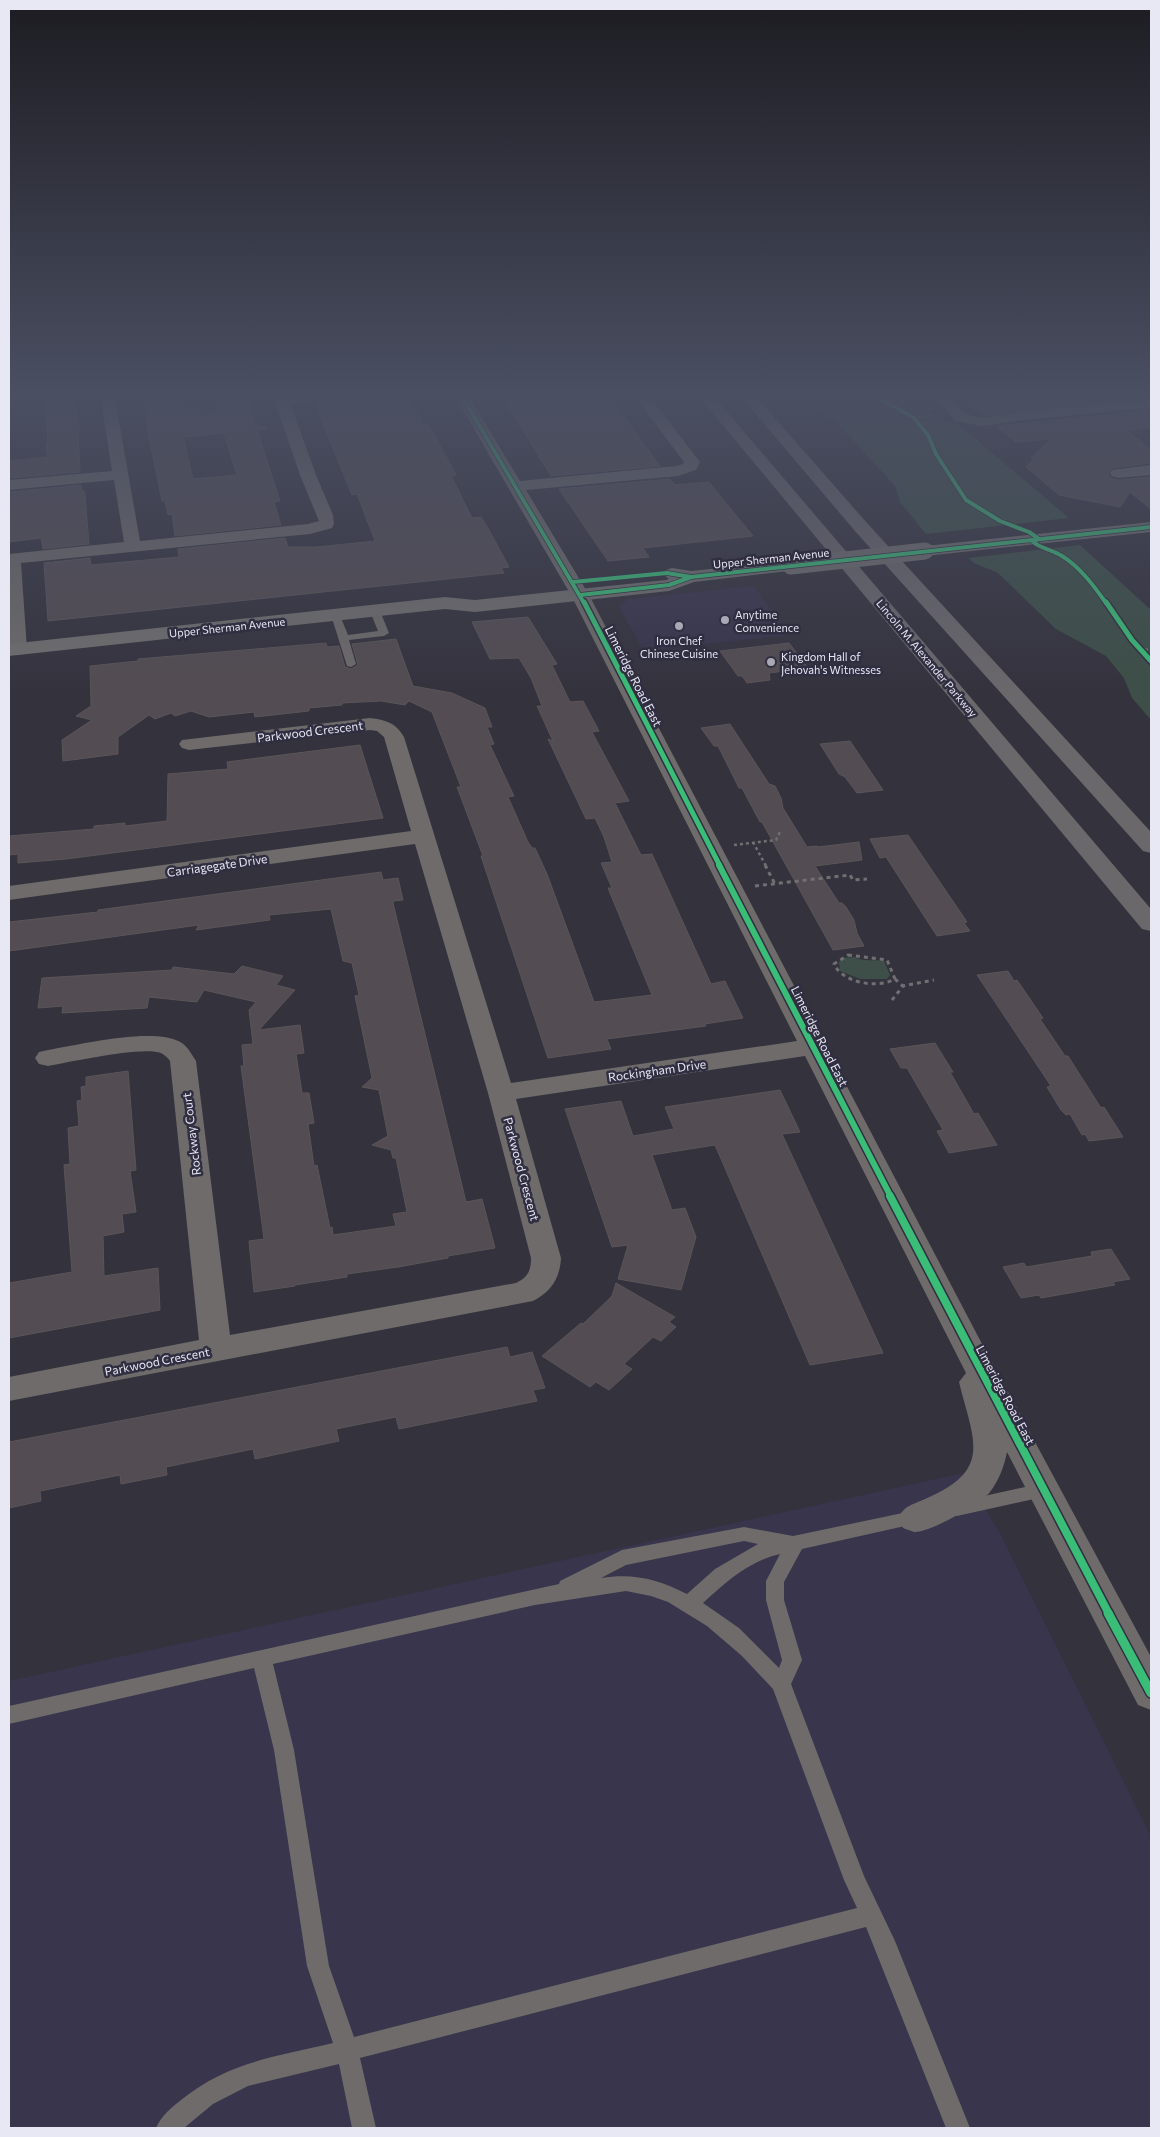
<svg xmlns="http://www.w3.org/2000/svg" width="1160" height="2137" viewBox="0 0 1160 2137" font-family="Commissioner,sans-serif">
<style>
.built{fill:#38354d}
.green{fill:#3d4f48}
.building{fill:#534c52;stroke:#5a5559;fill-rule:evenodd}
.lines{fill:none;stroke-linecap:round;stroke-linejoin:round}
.path-far2{stroke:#716f72;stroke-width:2;stroke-dasharray:2.5 2.5;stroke-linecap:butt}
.path-far1{stroke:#716f72;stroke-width:2.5;stroke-dasharray:3 3;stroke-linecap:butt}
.path{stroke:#716f72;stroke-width:3;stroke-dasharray:4 4;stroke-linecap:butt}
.service{fill:#6e6b6a;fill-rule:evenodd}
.minor{fill:#6e6b6a;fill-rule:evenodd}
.secondary{fill:#706e6e;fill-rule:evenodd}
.motorway{fill:#6b686c;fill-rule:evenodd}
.secondary-bridge{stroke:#706e6e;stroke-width:17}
.cycleway-far4-casing{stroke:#302e41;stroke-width:5.5}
.cycleway-far3-casing{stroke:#302e41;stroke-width:8}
.cycleway-far2-casing{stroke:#302e41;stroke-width:9}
.cycleway-far1-casing{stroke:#302e41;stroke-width:11}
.cycleway-casing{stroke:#302e41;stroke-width:12}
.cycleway-far4{stroke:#3abd76;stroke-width:4}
.cycleway-far3{stroke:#3abd76;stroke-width:5}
.cycleway-far2{stroke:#3abd76;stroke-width:6}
.cycleway-far1{stroke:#3abd76;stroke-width:8}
.cycleway{stroke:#3abd76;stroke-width:9}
.poi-dot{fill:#a9a8b4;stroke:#302e41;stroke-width:2}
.labels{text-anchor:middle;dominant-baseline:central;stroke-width:5;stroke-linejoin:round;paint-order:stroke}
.far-street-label{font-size:11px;fill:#e8e7f4;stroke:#302e41}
.far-poi-label{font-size:11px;fill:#e8e7f4;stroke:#302e41;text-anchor:start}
.street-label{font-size:12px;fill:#e8e7f4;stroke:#302e41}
</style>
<rect width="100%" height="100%" fill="#34323d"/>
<path class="built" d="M754,586L788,635L644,651L619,607L628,599Z
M964,1473L1002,1537L1151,1837V2128H9V1681Z"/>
<path class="green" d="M799,393H920L935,407L933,413L946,421L958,424L1069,518L926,534L900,502L895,486L836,421L811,406Z
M1080,545L1151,610V720L1132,698L1124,678L1106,656L1056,629L998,573L974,563L969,558Z
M854,957C863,962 873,959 884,961L890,975L887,979H860L840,971L839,962L843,958Z"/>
<path class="building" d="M47,393H73L80,433H78L80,472L9,478V461L48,457L46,443L48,442L45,404H47Z
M143,393H173L175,402L218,414L212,393H246L256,425L266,427V429L257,430L280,501L274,502L281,525L175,536L172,514L168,515L165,501H162L149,437ZM224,433L237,475L193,479L183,437Z
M500,393H607L660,466L551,476Z
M999,393H1125L1134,400L984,416L961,397Z
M405,397L413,410H417L424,426L428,425L436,438L456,475L451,476L472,518L481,517L488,528L509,567L501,568L504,573L48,621L44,563L90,558L91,565L179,557L178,549L285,538L288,547H316L375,541L357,494L352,495L315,404Z
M1149,410L1151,412V428L1126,430L1151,450V463L1112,468L1108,474L1111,478L1118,480L1151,477V509L1130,492L1120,507L1059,495L1026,467L1034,459L1031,458L1051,439L1016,442L996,426Z
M670,479L675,485L709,482L753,536L643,548L649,557L608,561L559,489Z
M81,485L82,491H84L85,496L89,544L43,549L41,538L9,542V492Z
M528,617L557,664L552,665L570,702L583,701L599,731L592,732L629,801L615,803L641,855L652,854L711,984L725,981L743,1018L705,1024L706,1026L607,1039L611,1049L548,1058L481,856H483L457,787H461L432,712L409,701L405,705L381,701L342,703V705L309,708V711L255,717L254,712L209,717L191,711L175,716L171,713L155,719L149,715L118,737V754L63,761L62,740L92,720L76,716L91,706L90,666L138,661V659L326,643L327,647L339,646L345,667L351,669L358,665L352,644L396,639L413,686L452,693L485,708L492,727H487L494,744L490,745L514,796L508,797L528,842L532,848H535L547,874L594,1002L652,995L608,888H612L601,863L612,862L604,837L595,818L586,819L548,739L553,741L537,706H542L531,678L519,658L490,659L472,622Z
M789,643L808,668L769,673L770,680L747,683L742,676H738L720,651Z
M730,724L769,784L775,786L781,798L783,808L807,847L817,846L818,847L859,842L862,860L815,866L839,903H842L846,907L854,920L857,933L864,946L833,950L762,822H760L742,788H739L718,746H714L701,728Z
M850,741L883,790L857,793L845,777L839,774L820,744Z
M360,745L383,818L66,859L18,863V854L9,855V836L94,829V826L125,823V826L167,821L168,774L228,769L227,762Z
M908,835L967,922L964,923L970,931L937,936L886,857L880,858L870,839Z
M381,872L383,880L398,878L403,900L394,901L393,903L466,1202L482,1199L495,1248L448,1256V1258L398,1267L347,1274V1277L295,1285V1286L254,1292L249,1241L264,1239L241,1066H244L242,1045L253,1044L249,1010L256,1002L204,990L197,1002L149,997L147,1008L62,1013L63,1006L38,1008L42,978L172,970L173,967L234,974L242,966L283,976L276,985L295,990L259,1030L300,1025L304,1053L296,1054L302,1093H309L314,1123L308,1124L314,1166L317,1165L330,1228L332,1227L333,1235L396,1226L393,1214L407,1212L396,1158H393L391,1150L372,1145L388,1136L379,1090L362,1087L372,1078L355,996L359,995L352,963L343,961L331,909L269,915L270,920L196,930L199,925L9,951V922L98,912V910Z
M1008,971L1014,981L1017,980L1043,1018L1040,1019L1065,1056H1068L1101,1108L1104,1107L1123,1137L1089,1141L1085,1134L1082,1135L1070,1114L1066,1115L1061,1110L1047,1087L1051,1086L977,975Z
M935,1043L953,1072H950L974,1114L978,1113L997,1145L949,1153L937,1131L943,1130L907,1068H901L890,1049Z
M128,1071L136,1170L130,1171L136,1212L122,1214L124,1232L103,1236L104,1276L158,1268L160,1310L9,1338V1283L72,1272L64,1165L70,1164L68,1128L79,1126L77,1101L82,1100L81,1087L86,1086V1077Z
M780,1090L800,1132L782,1134L883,1353L810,1365L715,1145L652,1155L672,1210L685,1208L696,1237L681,1290L618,1279L628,1245L612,1247L565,1109L621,1101L633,1136L674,1129L665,1107Z
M1111,1249L1130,1279L1113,1282L1115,1285L1041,1298L1039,1295L1021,1298L1003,1267L1024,1263L1026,1267L1092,1256L1091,1252Z
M616,1283L675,1317L669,1322L676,1327L661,1341L653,1337L624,1364L632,1369L609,1390L596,1382L590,1387L542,1356L581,1323L583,1324L612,1296Z
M507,1347L510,1357L532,1352L545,1388L533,1390L537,1401L399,1429L396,1417L336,1429L339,1441L255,1459L253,1449L166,1467L167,1475L121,1484L120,1475L40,1491L41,1501L9,1508V1442Z"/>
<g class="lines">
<path class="path-far2" d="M869,393L913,417L928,435L936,454L966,500L1009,524
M914,417L935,415
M1060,555L1089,580L1109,603"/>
<path class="path-far1" d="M1108,602L1136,644L1151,661
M1139,649L1151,650
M753,842L766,866
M734,845L776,840L780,832"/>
<path class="path" d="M765,865L775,884
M755,886L850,875L853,880L867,879
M848,955L887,960L895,979C877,989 843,983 834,964Z
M895,979L903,986
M892,1000L903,986L934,980"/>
<path class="service" d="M375,608L380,611L389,633L384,636L349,640L356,664L351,667L347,666L331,615L333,613H339L348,635L378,631L370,611Z
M1043,1483L1049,1485L1052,1490L1049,1495L1043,1497L957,1516L951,1514L948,1509L951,1504L957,1502Z
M917,1510L923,1512L926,1517L923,1522L802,1549L784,1582V1600L802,1660L791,1684L864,1876L895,1941L970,2128H946L866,1927L360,2058L376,2128H352L339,2064L248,2086L213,2104L184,2128H156C161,2116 171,2108 181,2100C229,2061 276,2057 333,2043L307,1966L274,1750L254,1668L9,1724V1706L559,1584L560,1581L622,1550L744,1527L793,1536ZM744,1541L758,1544L715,1569L687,1594C657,1579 634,1573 601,1578L626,1565ZM780,1554L766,1581V1600L782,1660L779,1668L739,1628L703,1603C726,1582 749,1561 780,1554ZM626,1591L651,1596L668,1602L707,1626L742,1656L773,1689L844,1880L857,1908L354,2037L329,1966L294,1750L273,1664L535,1605Z"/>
<path class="minor" d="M100,393H114L140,541L308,524L319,521L300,475L272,393H351L344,397L290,403L316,475L333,515L334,524L332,528L310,534L21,563L27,649L25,653L18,655L11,653L9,649V554L124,542L114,480L9,490V480L112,471Z
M453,393H467L520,481L676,466L683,464L684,462L632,393H647L700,462L696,470L678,476L526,490L589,595L981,1342L1151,1657V1710L1138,1705L1007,1452C1004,1467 999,1480 990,1492C981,1504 929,1533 914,1532C911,1531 906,1529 903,1528L898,1518C905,1505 912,1505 925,1499C994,1470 973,1440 959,1382L966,1373L805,1056L516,1099L561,1258C560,1278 551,1292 533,1301L9,1401V1377L199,1340L170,1061C168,1058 165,1055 161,1053C143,1046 70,1062 48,1066L39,1064L35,1058L39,1052L48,1050C79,1045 155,1026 182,1043C188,1047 192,1055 196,1061L230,1335L516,1283C528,1277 531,1271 531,1258L488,1093L415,844L9,900V886L411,831L384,737L377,731L370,730L189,750L182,748L179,744L182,740L370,718C386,720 396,723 404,737L511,1083L797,1041L571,595Z
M929,393H945L965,414L982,418L1023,412L1151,400V408L1023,420L982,426L955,421L945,408Z
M1151,465V475L1118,478L1112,476L1110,473L1112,470Z"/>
<path class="secondary" d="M1151,522V532L925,556L919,555L916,551L919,547L925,546Z
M791,561L797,562L800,566L797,570L694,582L669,591L475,612L445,609L9,656V644L445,597L475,600L666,580L669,579L663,574L666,570L672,568L691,571Z"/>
<path class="motorway" d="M696,393H711L1151,909V931L1142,929Z
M738,393H753L867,523L1151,832V853L1143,851L855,531Z"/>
<path class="secondary-bridge" d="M791,566L925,551"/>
<defs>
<path id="cycleway-far4" d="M460,393L584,603
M869,393L913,417L928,435L936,454L966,500L1000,521L1029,532L1039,539L1033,542C1042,549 1053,550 1062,556C1080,567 1094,586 1106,603
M573,582L667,573L691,577L1151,527
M580,595L669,585L691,577"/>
<path id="cycleway-far3" d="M584,602L720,866
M1106,602L1132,640L1151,661"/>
<path id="cycleway-far2" d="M719,865L891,1197"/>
<path id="cycleway-far1" d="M890,1196L1109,1614"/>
<path id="cycleway" d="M1108,1613L1151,1693"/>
</defs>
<use href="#cycleway-far4" class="cycleway-far4-casing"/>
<use href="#cycleway-far3" class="cycleway-far3-casing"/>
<use href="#cycleway-far2" class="cycleway-far2-casing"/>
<use href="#cycleway-far1" class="cycleway-far1-casing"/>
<use href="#cycleway" class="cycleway-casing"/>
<use href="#cycleway-far4" class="cycleway-far4"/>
<use href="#cycleway-far3" class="cycleway-far3"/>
<use href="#cycleway-far2" class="cycleway-far2"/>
<use href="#cycleway-far1" class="cycleway-far1"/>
<use href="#cycleway" class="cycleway"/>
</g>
<linearGradient id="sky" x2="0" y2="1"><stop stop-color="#1d1c22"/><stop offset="0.57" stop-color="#4a4f62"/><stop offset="1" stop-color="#4a4f62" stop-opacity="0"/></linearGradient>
<rect width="1160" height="692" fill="url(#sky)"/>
<g class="poi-dot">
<circle cx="725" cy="620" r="5"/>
<circle cx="679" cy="626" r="5"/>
<circle cx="771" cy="662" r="5"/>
</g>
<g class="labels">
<g class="far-street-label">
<text transform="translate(771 558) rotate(-6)">Upper Sherman Avenue</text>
<text transform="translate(227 627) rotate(-6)">Upper Sherman Avenue</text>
<text transform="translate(927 658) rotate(50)">Lincoln M. Alexander Parkway</text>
</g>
<g class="far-poi-label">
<text x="735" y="614">Anytime<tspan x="735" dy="13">Convenience</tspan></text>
<text x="679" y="640" text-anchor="middle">Iron Chef<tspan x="679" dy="13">Chinese Cuisine</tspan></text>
<text x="781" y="656">Kingdom Hall of<tspan x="781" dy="13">Jehovah's Witnesses</tspan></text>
</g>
<g class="street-label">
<text transform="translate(634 676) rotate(63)">Limeridge Road East</text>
<text transform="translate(310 731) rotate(-7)">Parkwood Crescent</text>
<text transform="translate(217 865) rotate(-8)">Carriagegate Drive</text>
<text transform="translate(820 1036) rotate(63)">Limeridge Road East</text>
<text transform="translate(657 1070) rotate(-8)">Rockingham Drive</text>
<text transform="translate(191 1134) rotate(-97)">Rockway Court</text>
<text transform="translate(522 1169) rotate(75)">Parkwood Crescent</text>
<text transform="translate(157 1361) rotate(-11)">Parkwood Crescent</text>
<text transform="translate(1006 1395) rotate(62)">Limeridge Road East</text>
</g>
</g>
<rect width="1160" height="2137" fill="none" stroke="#e8e7f4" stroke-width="20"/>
</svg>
